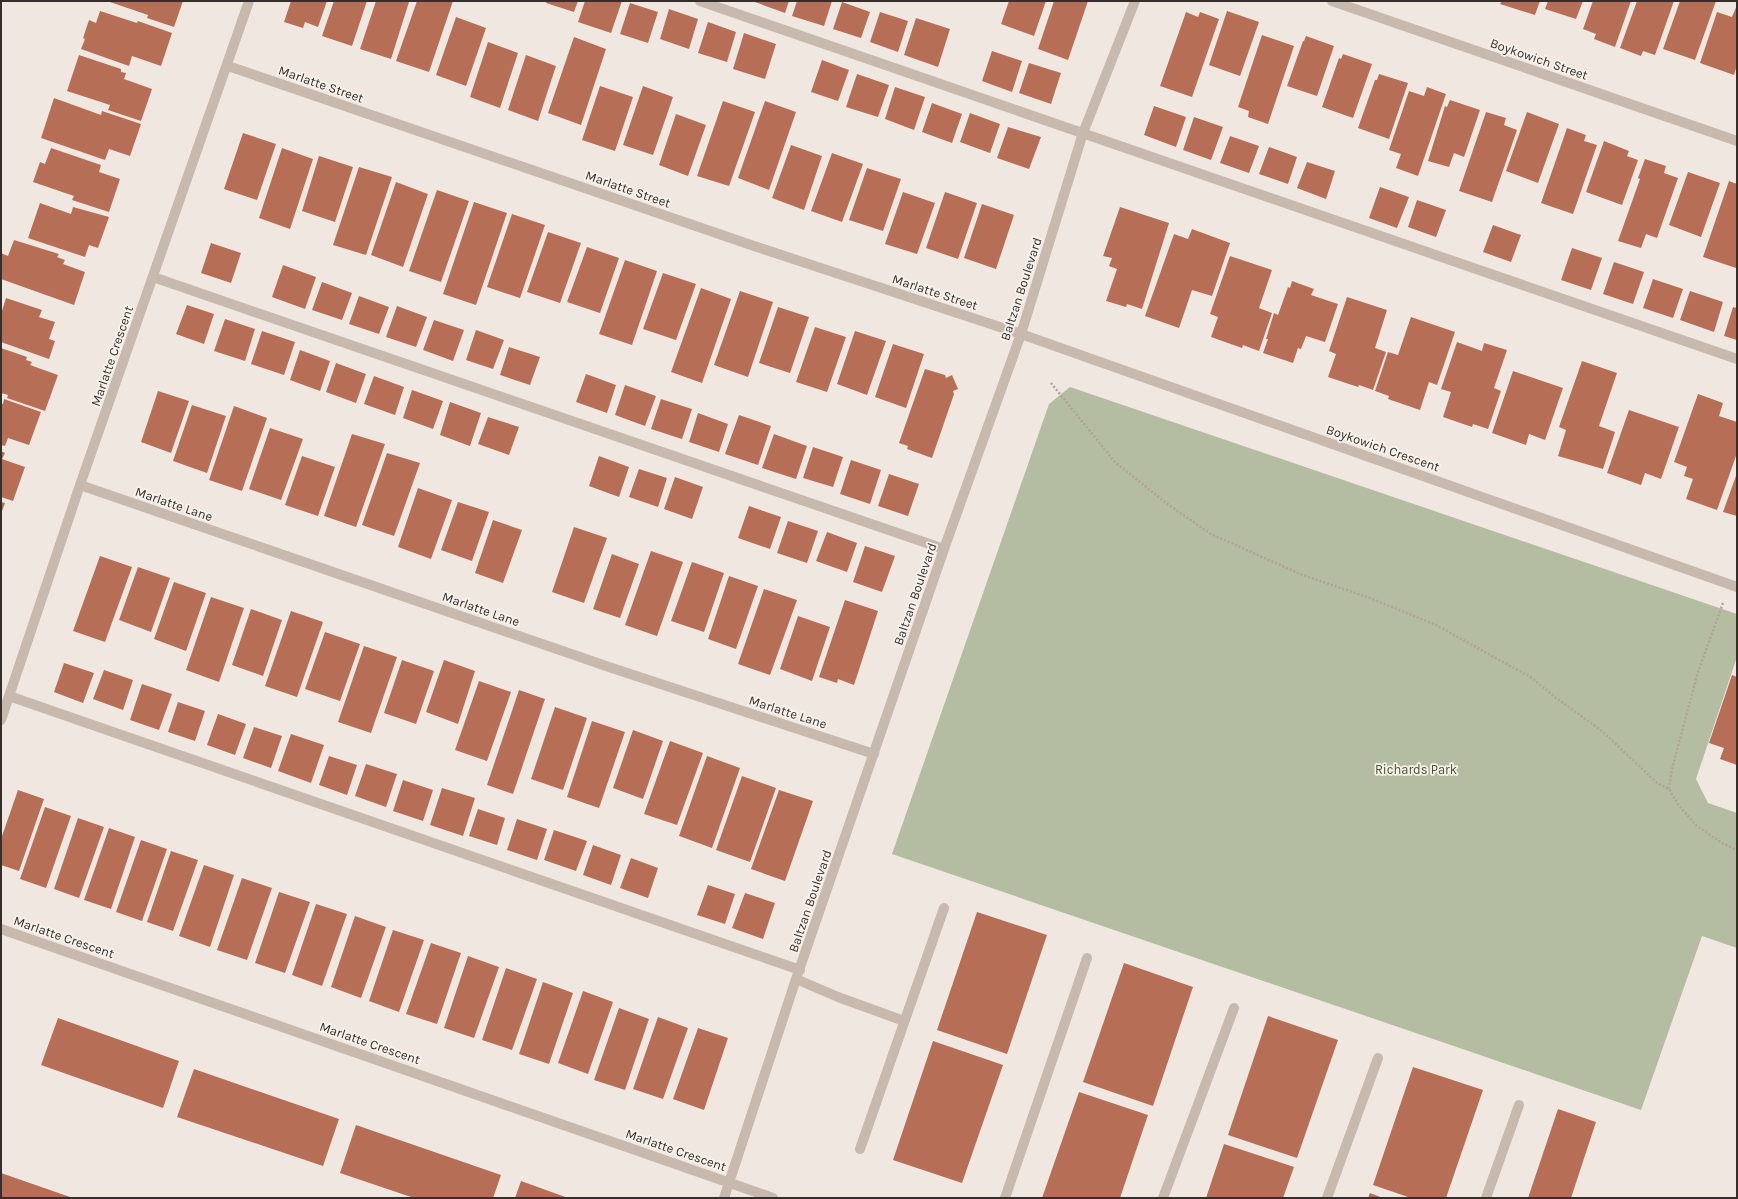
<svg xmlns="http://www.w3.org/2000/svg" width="1738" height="1199" viewBox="0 0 1738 1199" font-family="Karla,sans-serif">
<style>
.green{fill:#b4bda1}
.building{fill:#b76e57}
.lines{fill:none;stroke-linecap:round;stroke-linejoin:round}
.path{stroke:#b2a397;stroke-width:2.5;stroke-dasharray:2 2;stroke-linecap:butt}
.minor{stroke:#c7b9ad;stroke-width:10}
.labels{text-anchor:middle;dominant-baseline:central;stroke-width:3.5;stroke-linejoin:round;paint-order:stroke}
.street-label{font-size:13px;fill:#362e2b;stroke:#f8f2ec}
.park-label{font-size:13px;fill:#465131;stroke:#f8f2ec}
</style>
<rect width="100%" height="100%" fill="#f0e8e0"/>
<path class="green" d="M1070,387L1737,614V657L1696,779L1708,803L1737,813V948L1702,936L1641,1110L892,854L1049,404Z"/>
<path class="building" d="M107,1H183L174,27L147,18L148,15Z
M291,1H327L318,27L305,22L303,28L284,22Z
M334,1H367L352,46L322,36Z
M376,1L409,2L391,59L360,49Z
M417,1H453L429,72L396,61Z
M547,1H578L574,12L546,3Z
M585,1H622L611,33L578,22Z
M752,1H789L785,13Z
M797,1H832L824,26L792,16Z
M1009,1H1046L1034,36L1001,24Z
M1054,1H1088L1068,60L1038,49Z
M1502,1H1540L1535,15L1500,4Z
M1548,1H1583L1576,19L1545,9Z
M1593,1H1631L1615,47L1594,39L1596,34L1583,29Z
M1637,1H1674L1655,55L1643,51L1641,56L1620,48Z
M1680,1H1716L1695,60L1663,49Z
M842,2L870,12L861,38L833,29Z
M630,3L658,12L648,43L620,34Z
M1737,5V65L1734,75L1700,63L1717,12L1732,17Z
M669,9L698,19L689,49L660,39Z
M100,11L137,23L138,21L172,33L161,66L132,56L129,66L81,49L85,39L83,38L89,20L96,23Z
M1227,11L1259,22L1240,76L1209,65Z
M880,12L908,21L898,52L870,42Z
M1186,12L1198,17L1200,12L1219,19L1192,97L1160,86Z
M456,17L486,28L466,86L436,75Z
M916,18L950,29L938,67L904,55Z
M708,22L736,32L727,62L698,53Z
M744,33L776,44L765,79L733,69Z
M1262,35L1294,46L1268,124L1248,117L1249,111L1238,107Z
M1306,36L1334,46L1317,96L1287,86L1303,41H1304Z
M574,37L606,49L581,125L548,113Z
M488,42L518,53L500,108L470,97Z
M992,51L1022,61L1012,92L982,81Z
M1343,54L1372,64L1353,118L1322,107L1339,58L1341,59Z
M79,55L121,69V72L126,73L124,79L152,89L141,121L108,110L110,105L67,91Z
M526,55L556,66L538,121L508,110Z
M822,60L849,70L838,101L811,92Z
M1029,63L1061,73L1051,104L1019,93Z
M857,74L889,85L878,117L846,107Z
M1379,74L1408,83L1389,139L1358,128L1375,80H1377Z
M600,86L633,97L615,151L582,140Z
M643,86L673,97L653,155L623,145Z
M895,87L925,97L914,130L885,119Z
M1427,87L1446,94L1418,176L1396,168L1401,154L1389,150L1409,91L1424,96Z
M54,98L101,115L102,111L141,124L130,156L109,149L105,160L41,138Z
M1450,100L1480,110L1464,157L1454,153L1449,167L1428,161L1445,106L1447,107Z
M723,101L755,112L729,186L697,176Z
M765,101L796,112L769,190L738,178Z
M932,103L962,114L952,143L922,132Z
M1154,106L1186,117L1176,147L1144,135Z
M1486,112L1506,118L1504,125L1517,130L1492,202L1459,191Z
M1527,112L1559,124L1538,183L1506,171Z
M970,113L1000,124L990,153L960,142Z
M676,114L706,125L688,176L659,165Z
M1194,117L1223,127L1211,160L1183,150Z
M1008,127L1041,137L1029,169L997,158Z
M1567,128L1586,135L1584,141L1597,145L1573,214L1541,203Z
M243,133L276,144L257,200L224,189Z
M1230,136L1259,146L1249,173L1220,163Z
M1604,141L1629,151L1627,156L1638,160L1622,205L1586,192Z
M791,145L822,156L804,210L772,198Z
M1269,147L1297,157L1288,184L1259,174Z
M51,148L101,165L99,172L120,179L109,212L72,200L74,196L33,182L40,162L45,164Z
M282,148L313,159L290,229L259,218Z
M832,153L863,164L842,222L811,211Z
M319,156L353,167L335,222L302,211Z
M1645,159L1666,166L1664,173L1678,178L1657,238L1646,234L1641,248L1618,241L1640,179L1638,178Z
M1307,162L1335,171L1326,199L1297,188Z
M359,167L392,177L366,255L333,245Z
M867,168L901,179L883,231L849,220Z
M1688,172L1720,183L1701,237L1669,225Z
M1729,181L1737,184L1736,268L1703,257Z
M396,182L428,194L403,267L371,255Z
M1380,187L1409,197L1397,228L1369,218Z
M437,190L469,201L441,282L409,271Z
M903,192L935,203L917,254L885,244Z
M945,192L977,203L958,259L926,248Z
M1417,200L1446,210L1436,237L1408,227Z
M474,202L507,213L476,305L443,294Z
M40,203L71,214L73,207L109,217L98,248L89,245L85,257L28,238Z
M982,204L1014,215L996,269L964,258Z
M1120,207L1169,223L1142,309L1127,304L1126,307L1106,301L1117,269L1109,266L1112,258L1103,256Z
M512,214L545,225L520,298L487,287Z
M1493,225L1521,235L1511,262L1483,252Z
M1192,229L1230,243L1212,296L1192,290L1179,328L1145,316L1174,234L1188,239Z
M548,232L581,243L560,303L527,292Z
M14,240L59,254L57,257L65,260L63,264L85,272L74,305L1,279V253L8,256Z
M211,243L241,253L231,283L201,273Z
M587,247L619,258L600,313L567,302Z
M1572,248L1602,258L1591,290L1561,280Z
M1230,256L1272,270L1259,308L1272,313L1259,351L1243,345L1242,348L1211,337L1218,317L1210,314Z
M625,260L657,271L632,345L599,334Z
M1614,262L1644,272L1633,304L1603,294Z
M283,265L316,277L305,309L272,297Z
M663,273L696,284L676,340L643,329Z
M1653,279L1683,289L1673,318L1643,308Z
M1292,281L1314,289L1311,295L1338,304L1325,342L1306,336L1301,349L1298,348L1293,363L1263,353L1268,339H1266L1274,313L1278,315L1288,287L1290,288Z
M322,282L352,293L342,320L312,310Z
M701,288L731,299L702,383L671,372Z
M740,291L773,302L748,377L714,365Z
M1690,291L1723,302L1714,332L1680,320Z
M359,296L389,307L379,334L349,324Z
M1347,297L1387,310L1375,348L1386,352L1373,390L1359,385L1358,387L1328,377L1336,354L1329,351Z
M6,298L42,310L39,317L55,322L49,339L55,341L49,359L1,342V314Z
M187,305L214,314L204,344L176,334Z
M397,306L427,317L416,347L386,337Z
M778,307L809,317L790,373L759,363Z
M1733,307L1737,308V340L1724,336Z
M1411,317L1455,332L1437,385L1429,382L1420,410L1388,399L1389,396L1375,391L1388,352L1398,355Z
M225,319L255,329L245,361L214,351Z
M434,320L464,330L453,361L423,350Z
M815,327L846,337L827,392L796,382Z
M476,330L504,340L493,369L466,360Z
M262,331L295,342L284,375L251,364Z
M855,331L886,341L867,395L837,384Z
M1457,342L1482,351L1484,343L1507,350L1494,388L1501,391L1488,429L1473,424L1472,427L1443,417L1451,392L1441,389Z
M893,344L924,354L906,408L875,397Z
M509,347L540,357L530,385L500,375Z
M1,348L27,357L26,360L32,362L30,365L58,375L45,411L7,398L8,395L1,393Z
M300,350L330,361L320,391L290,380Z
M1582,361L1617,373L1599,426L1615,432L1603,469L1558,456L1566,430L1559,427Z
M336,363L366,374L356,403L326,392Z
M925,369L945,375L946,378L952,375L958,389L953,391L954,394L932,458L907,449L908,446L899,443Z
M1513,371L1563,388L1545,440L1529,434L1526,445L1492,433Z
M586,374L616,385L607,413L576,402Z
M374,376L404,387L395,415L364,404Z
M625,385L656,396L645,426L615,415Z
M412,390L443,401L433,429L403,418Z
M158,391L189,401L171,453L141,442Z
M1698,394L1723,403L1719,416L1737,422V453L1717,510L1686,499L1693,479L1684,476L1687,467L1674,462Z
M4,399L41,412L29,445L8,438L5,446L1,445V404H3Z
M661,399L692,409L682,439L651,429Z
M450,402L481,413L470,446L440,435Z
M192,405L226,416L207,473L173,461Z
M234,406L267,418L242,491L209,480Z
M1629,410L1679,427L1661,479L1645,473L1641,485L1607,473Z
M698,413L728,424L719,452L689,442Z
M739,415L771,426L758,465L725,454Z
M488,417L519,427L509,455L478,444Z
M270,428L303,439L281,500L249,489Z
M352,434L385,444L356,527L324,516Z
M774,434L807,446L796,479L762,468Z
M813,447L843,457L833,487L803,478Z
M1,451L5,453L2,459L25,467L13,501L1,497Z
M387,453L420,463L394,536L362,525Z
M302,456L335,467L318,516L285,505Z
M599,456L629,467L619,497L589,486Z
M851,460L881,470L870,504L840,494Z
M639,469L667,478L658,507L629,497Z
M1737,473V516L1723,512Z
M889,474L919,484L908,516L878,506Z
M675,477L703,487L692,519L664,509Z
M418,488L452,500L431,559L398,547Z
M1,502L5,503L1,514Z
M458,502L489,512L472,561L441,550Z
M749,506L781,517L770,549L738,538Z
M493,520L522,530L503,583L475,573Z
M788,521L818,531L807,563L777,553Z
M574,527L607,538L584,603L552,592Z
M827,532L857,543L847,572L816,561Z
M865,546L895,556L882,592L853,582Z
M651,551L683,562L657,636L625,625Z
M612,554L639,564L620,618L593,609Z
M100,556L132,567L105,642L73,631Z
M692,562L724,573L704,632L671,621Z
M138,567L170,578L151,632L119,620Z
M729,576L758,586L736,649L708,639Z
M174,582L206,593L186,651L154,639Z
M764,589L797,600L770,675L738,664Z
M211,597L244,608L219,682L186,670Z
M845,600L878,611L854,685L838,679L837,683L819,677Z
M251,609L282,620L263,676L232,665Z
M291,611L323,622L297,697L265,686Z
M798,616L830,627L812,681L780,669Z
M325,632L360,644L340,701L305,689Z
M364,646L397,657L371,733L338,722Z
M402,660L434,671L416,724L384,713Z
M444,660L475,671L458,724L426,712Z
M64,663L94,673L83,703L54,692Z
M104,670L133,680L123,710L93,699Z
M1732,675L1737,677V765L1720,759L1724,748L1709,743Z
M479,681L511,692L487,761L455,750Z
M142,684L172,694L159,730L130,720Z
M519,690L545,699L513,794L487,785Z
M178,702L205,711L195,741L168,732Z
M555,707L587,718L563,790L531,779Z
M218,714L246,724L235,755L207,745Z
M592,721L625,732L599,808L567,797Z
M254,727L282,736L271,768L243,758Z
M633,730L663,741L643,799L613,788Z
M291,734L324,745L311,783L278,771Z
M670,741L703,753L677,825L644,814Z
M329,756L357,765L347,795L319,785Z
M707,756L740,768L712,848L679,836Z
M366,764L397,774L386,807L355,796Z
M742,776L776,788L750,862L716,850Z
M403,780L433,790L423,821L393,811Z
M442,788L475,798L463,836L430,825Z
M18,790L44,799L19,871L1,865V839Z
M779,790L813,801L785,881L751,869Z
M45,807L71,816L46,888L20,879Z
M478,809L505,818L497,845L469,836Z
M78,818L104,827L79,898L54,889Z
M517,819L547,829L537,860L507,850Z
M109,828L135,837L111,909L84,900Z
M554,830L587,841L576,871L544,860Z
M141,840L167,849L142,921L116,912Z
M593,845L621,855L611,885L583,875Z
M171,851L198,860L173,931L147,922Z
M631,858L658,868L648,898L620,888Z
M204,865L234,875L210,947L179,936Z
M242,878L272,888L247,960L217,950Z
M708,885L735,894L725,924L697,915Z
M279,892L310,902L285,973L255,963Z
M745,893L775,903L763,939L732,928Z
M316,904L347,914L322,986L292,975Z
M977,912L1047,935L1007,1054L937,1030Z
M355,916L386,927L361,998L331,987Z
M393,930L424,940L399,1012L369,1001Z
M431,943L461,953L437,1024L406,1014Z
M468,956L499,967L474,1038L444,1028Z
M1124,963L1193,987L1153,1106L1083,1082Z
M506,968L537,979L512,1050L482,1040Z
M543,982L573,993L549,1064L519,1054Z
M583,991L613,1002L588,1074L558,1063Z
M619,1008L649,1019L625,1090L594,1080Z
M1268,1016L1338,1040L1297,1158L1228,1135Z
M658,1017L688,1028L663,1099L633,1089Z
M58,1018L179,1061L163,1108L41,1065Z
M698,1028L728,1038L704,1110L673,1099Z
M933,1041L1003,1065L962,1183L893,1160Z
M1413,1067L1483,1090L1446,1198H1411L1373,1185Z
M194,1069L339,1119L323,1166L177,1117Z
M1079,1092L1148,1115L1120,1198H1042Z
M1558,1109L1596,1122L1571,1198H1528Z
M356,1125L501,1175L493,1198H414L340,1173Z
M1224,1144L1294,1167L1283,1198H1206Z
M1,1173L73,1198H1Z
M521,1181L568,1198H515Z
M1370,1193L1383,1198H1368Z"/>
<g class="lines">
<path class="path" d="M1051,383L1115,462L1166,503L1211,534L1300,574L1370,598L1436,625L1532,678L1556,698L1602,731L1657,783L1669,789L1679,806L1697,826L1722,843L1737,850
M1669,789L1672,769L1698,672L1723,603"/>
<path class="minor" d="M700,1L1737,359
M1332,1L1737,141
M228,66L754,246L1021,334L1737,587
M153,277L944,549
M80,485L612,668L874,754
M9,696L800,970
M1,720L80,485L249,1
M1,929L773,1198
M796,979L838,997L904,1021
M860,1149L944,908
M724,1198L796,979L944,549L1021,334L1083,133L1135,1
M1005,1198L1087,958
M1163,1198L1234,1008
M1327,1198L1378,1058
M1486,1198L1519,1105"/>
</g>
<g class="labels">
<g class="street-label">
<text transform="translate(1539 59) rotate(19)">Boykowich Street</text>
<text transform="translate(321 84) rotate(19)">Marlatte Street</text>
<text transform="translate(628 189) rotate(19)">Marlatte Street</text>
<text transform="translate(1021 289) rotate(-72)">Baltzan Boulevard</text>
<text transform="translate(935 292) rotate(18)">Marlatte Street</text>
<text transform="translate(112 356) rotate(-71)">Marlatte Crescent</text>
<text transform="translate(1383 448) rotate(19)">Boykowich Crescent</text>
<text transform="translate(174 504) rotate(19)">Marlatte Lane</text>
<text transform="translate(915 594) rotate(-71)">Baltzan Boulevard</text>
<text transform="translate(481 609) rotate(19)">Marlatte Lane</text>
<text transform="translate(788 712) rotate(18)">Marlatte Lane</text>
<text transform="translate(810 901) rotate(-71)">Baltzan Boulevard</text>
<text transform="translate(64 937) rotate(19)">Marlatte Crescent</text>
<text transform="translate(370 1043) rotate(19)">Marlatte Crescent</text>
<text transform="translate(676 1150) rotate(19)">Marlatte Crescent</text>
</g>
<g class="park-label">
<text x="1416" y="769">Richards Park</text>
</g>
</g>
<rect width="1738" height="1199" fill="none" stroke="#362e2b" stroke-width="4"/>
</svg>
